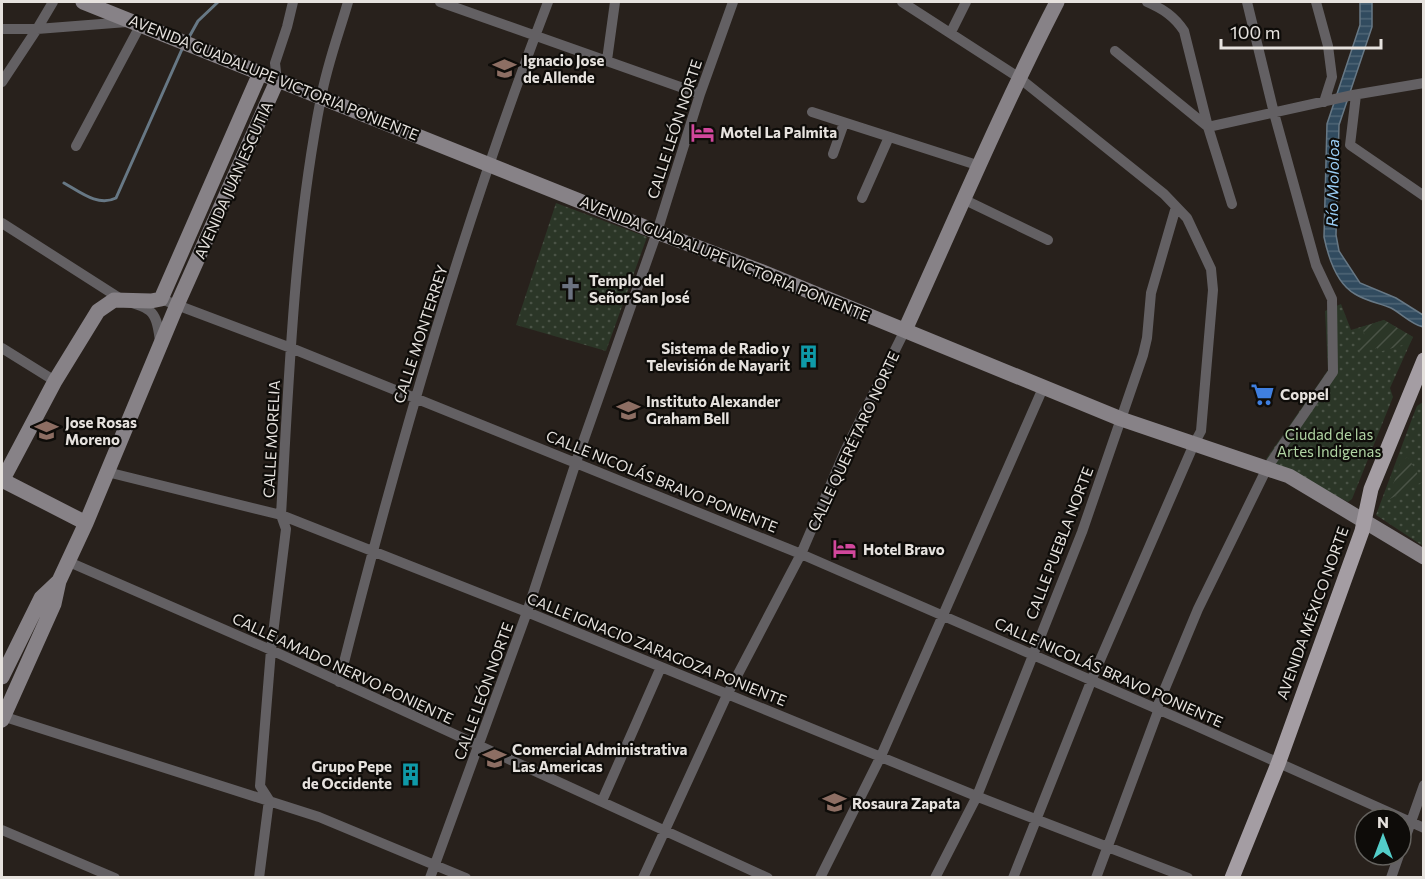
<svg xmlns="http://www.w3.org/2000/svg" width="1425" height="879" viewBox="0 0 1425 879" font-family="Commissioner,sans-serif">
<style>
.grass{fill:url(#grass-dots)}
.garden{fill:url(#garden-furrows)}
.water{fill:url(#water-rules);stroke:#677885;stroke-width:1.5}
.lines{fill:none;stroke-linecap:round;stroke-linejoin:round}
.stream{stroke:#677885;stroke-width:3}
.street{stroke:#636063;stroke-width:10}
.secondary{stroke:#878287;stroke-width:15}
.primary{stroke:#a49da3;stroke-width:15}
.labels{text-anchor:middle;dominant-baseline:central;stroke-width:4.5;stroke-linejoin:round;paint-order:stroke}
.poi-label{font-size:15px;font-weight:bold;fill:#e6e2de;stroke:#0e0c09;text-anchor:start}
.street-label{font-size:15px;fill:#e6e2de;stroke:#0e0c09}
.park-label{font-size:15px;fill:#b0d4a3;stroke:#0e0c09}
.water-label{font-size:16px;font-style:italic;fill:#9acdf4;stroke:#0e0c09}
</style>
<defs>
<pattern id="grass-dots" width="8" height="8" patternUnits="userSpaceOnUse" patternTransform="scale(1.5)"><rect width="8" height="8" fill="#2b3627"/><path d="M2 2h.1M6 6h.1" fill="none" stroke="#4a5346" stroke-width="1.8" stroke-linecap="round"/></pattern>
<pattern id="garden-furrows" width="10" height="10" patternUnits="userSpaceOnUse" patternTransform="scale(1.5)"><rect width="10" height="10" fill="#2b3627"/><path d="M-1 1l2-2M0 10L10 0M9 11l2-2" fill="none" stroke="#4a5346"/></pattern>
<pattern id="water-rules" width="6" height="5" patternUnits="userSpaceOnUse" patternTransform="scale(1.5)"><rect width="6" height="5" fill="#314b5f"/><path d="M0 2.5h6" fill="none" stroke="#4f6576"/></pattern>
</defs>
<rect width="100%" height="100%" fill="#28211c"/>
<path class="grass" d="M556,203L647,237L606,351L516,325Z
M1341,304L1351,330L1384,320L1413,337L1390,388L1393,397L1352,499L1348,502L1266,459L1328,370L1325,311Z
M1423,402V546L1376,515L1413,416L1417,406Z"/>
<path class="garden" d="M1384,320L1413,337L1410,343L1379,352L1377,348L1360,353L1356,342L1366,339L1362,327Z
M1408,457L1422,482L1388,500L1401,461Z"/>
<path class="water" d="M1360,2H1372V27L1339,125L1336,235L1339,251L1360,283L1396,298L1423,315V327C1411,324 1402,314 1391,308C1379,303 1366,301 1355,294C1337,284 1328,256 1324,237L1327,124L1360,25Z"/>
<g class="lines">
<path class="stream" d="M188,39L198,21L218,2
M64,183C80,192 98,207 116,198L183,47"/>
<path class="street" d="M440,2L700,94
M902,2L1018,77L1164,194L1187,218L1211,269L1213,290L1201,431L1194,444L1094,674L1013,878
M1147,2C1163,9 1174,16 1184,31L1208,127L1232,204
M1316,2L1328,46L1332,77L1324,102
M2,29H37L127,22
M951,32L966,2
M1115,51L1208,127L1353,95L1424,83
M607,60L615,2
M277,81L275,63L287,27L293,2
M2,82L37,29L53,2
M1356,95L1350,145L1424,196
M812,112L980,166
M76,146L141,24
M833,154L844,123
M862,198L889,137
M965,200L1048,240
M2,223L124,301C153,308 157,312 160,342
M161,299L291,348L801,554L1194,725L1424,828
M2,348L55,381
M107,472L281,515L527,612L981,798L1188,878
M69,562L271,650L768,878
M339,682C397,452 463,223 548,2
M2,716L319,817L466,878
M602,801L661,667
M2,830L115,878
M1401,850L1424,785
M259,878L269,800L260,786L271,650L286,529L281,515C289,376 294,235 321,98C327,65 339,33 348,2
M430,878L527,612L576,462L657,232L700,94L733,2
M643,878L727,695L801,554L845,451L905,330
M820,878L881,756L1043,388
M935,878L977,796L1082,532L1143,355L1147,338L1151,293L1176,207
M1096,878L1157,714L1158,705L1198,609L1267,468L1333,372L1332,299L1316,265L1274,113L1247,2
M1391,878L1399,855"/>
<path class="secondary" d="M83,2L657,232L760,271L1121,419L1289,476L1424,557
M905,330C955,220 1002,109 1057,2
M2,480L86,523
M2,481L55,381L98,311L114,300L151,301L161,299L260,73
M2,677L41,598L59,581
M2,720L54,604L59,581L86,523L177,305L277,81"/>
<path class="primary" d="M1232,878L1278,764L1362,531L1371,489L1424,360"/>
</g>
<defs>
<symbol id="school-bare" viewBox="-9 -9 18 18"><path d="M0-5L7-2L0 1L-7-2ZM-4 1L0 2.5L4 1V4Q0 6-4 4Z" fill="#8d6e63" stroke="#0e0c09" stroke-width="2.5" paint-order="stroke"/></symbol>
<symbol id="hotel-bare" viewBox="-9 -9 18 18"><path d="M-6-4.5h1.5V1H6V5H4.5V3h-9V5H-6ZM-4 0a1.8 1.8 0 1 1 3.6 0ZM.5 0V-2.5h3Q6-2.5 6 0Z" fill="#d1479c" stroke="#0e0c09" stroke-width="2.5" paint-order="stroke"/></symbol>
<symbol id="church-bare" viewBox="-9 -9 18 18"><path d="M-1.2-6h2.4v3.5h3.3v2.4h-3.3V6h-2.4V-.1h-3.3v-2.4h3.3Z" fill="#6b7280" stroke="#0e0c09" stroke-width="2.5" paint-order="stroke"/></symbol>
<symbol id="building-bare" viewBox="-9 -9 18 18"><path d="M-4-6H4V6H1V3H-1V6H-4ZM-2.5-4.3h1.7v1.8h-1.7ZM.8-4.3h1.7v1.8H.8ZM-2.5-1h1.7V.8h-1.7ZM.8-1h1.7V.8H.8Z" fill="#0f9aa8" stroke="#0e0c09" stroke-width="2.5" paint-order="stroke"/></symbol>
<symbol id="supermarket-bare" viewBox="-9 -9 18 18"><path d="M-6-5.5h2.5l.6 2H6L4.5 2H-2.5L-4.4-4H-6ZM-1.5 3.2a1.3 1.3 0 1 0 .1 0ZM3 3.2a1.3 1.3 0 1 0 .1 0Z" fill="#3f7fe0" stroke="#0e0c09" stroke-width="2.5" paint-order="stroke"/></symbol>
<symbol id="university-bare" viewBox="-9 -9 18 18"><path d="M0-5L7-2L0 1L-7-2ZM-4 1L0 2.5L4 1V4Q0 6-4 4Z" fill="#8d6e63" stroke="#0e0c09" stroke-width="2.5" paint-order="stroke"/></symbol>
</defs>
<g fill-rule="evenodd">
<use href="#school-bare" x="488" y="52" width="33" height="33"/>
<use href="#hotel-bare" x="686" y="116" width="33" height="33"/>
<use href="#church-bare" x="554" y="272" width="33" height="33"/>
<use href="#building-bare" x="792" y="340" width="33" height="33"/>
<use href="#supermarket-bare" x="1246" y="378" width="33" height="33"/>
<use href="#school-bare" x="612" y="394" width="33" height="33"/>
<use href="#school-bare" x="30" y="414" width="33" height="33"/>
<use href="#hotel-bare" x="828" y="532" width="33" height="33"/>
<use href="#university-bare" x="478" y="742" width="33" height="33"/>
<use href="#building-bare" x="394" y="758" width="33" height="33"/>
<use href="#school-bare" x="818" y="786" width="33" height="33"/>
</g>
<g class="labels">
<g class="poi-label">
<text x="523" y="60">Ignacio Jose<tspan x="523" dy="17">de Allende</tspan></text>
<text x="720" y="132">Motel La Palmita</text>
<text x="589" y="280">Templo del<tspan x="589" dy="17">Señor San José</tspan></text>
<text x="790" y="348" text-anchor="end">Sistema de Radio y<tspan x="790" dy="17">Televisión de Nayarit</tspan></text>
<text x="1280" y="394">Coppel</text>
<text x="646" y="401">Instituto Alexander<tspan x="646" dy="17">Graham Bell</tspan></text>
<text x="65" y="422">Jose Rosas<tspan x="65" dy="17">Moreno</tspan></text>
<text x="863" y="549">Hotel Bravo</text>
<text x="512" y="749">Comercial Administrativa<tspan x="512" dy="17">Las Americas</tspan></text>
<text x="392" y="766" text-anchor="end">Grupo Pepe<tspan x="392" dy="17">de Occidente</tspan></text>
<text x="852" y="803">Rosaura Zapata</text>
</g>
<g class="street-label">
<text transform="translate(274 77) rotate(22)">AVENIDA GUADALUPE VICTORIA PONIENTE</text>
<text transform="translate(674 129) rotate(-72)">CALLE LEÓN NORTE</text>
<text transform="translate(233 180) rotate(-66)">AVENIDA JUAN ESCUTIA</text>
<text transform="translate(725 258) rotate(22)">AVENIDA GUADALUPE VICTORIA PONIENTE</text>
<text transform="translate(420 334) rotate(-72)">CALLE MONTERREY</text>
<text transform="translate(271 439) rotate(-87)">CALLE MORELIA</text>
<text transform="translate(853 441) rotate(-65)">CALLE QUERÉTARO NORTE</text>
<text transform="translate(662 481) rotate(22)">CALLE NICOLÁS BRAVO PONIENTE</text>
<text transform="translate(1059 543) rotate(-69)">CALLE PUEBLA NORTE</text>
<text transform="translate(1312 613) rotate(-70)">AVENIDA MÉXICO NORTE</text>
<text transform="translate(657 649) rotate(22)">CALLE IGNACIO ZARAGOZA PONIENTE</text>
<text transform="translate(343 668) rotate(25)">CALLE AMADO NERVO PONIENTE</text>
<text transform="translate(1109 672) rotate(24)">CALLE NICOLÁS BRAVO PONIENTE</text>
<text transform="translate(483 691) rotate(-70)">CALLE LEÓN NORTE</text>
</g>
<g class="park-label">
<text x="1329" y="434">Ciudad de las<tspan x="1329" dy="17">Artes Indigenas</tspan></text>
</g>
<g class="water-label">
<text transform="translate(1332 183) rotate(-89)">Río Mololoa</text>
</g>
</g>
<rect width="1425" height="879" fill="none" stroke="#e6e2de" stroke-width="6"/>
<g transform="translate(1383 837)"><circle r="28" fill="#0e0c09" stroke="#64625e" stroke-width="1.5"/>
<path d="M0-4.5L10 22L0 15L-10 22Z" fill="#53cdc9"/>
<text y="-9" font-size="16" font-weight="bold" text-anchor="middle" fill="#e6e2de">N</text>
</g>
<path d="M1221 39v9h160v-9" fill="none" stroke="#e6e2de" stroke-width="3"/>
<text x="1230" y="39" font-size="18" fill="#e6e2de" stroke="#0e0c09" stroke-width="4.5" paint-order="stroke">100 m</text>
</svg>
